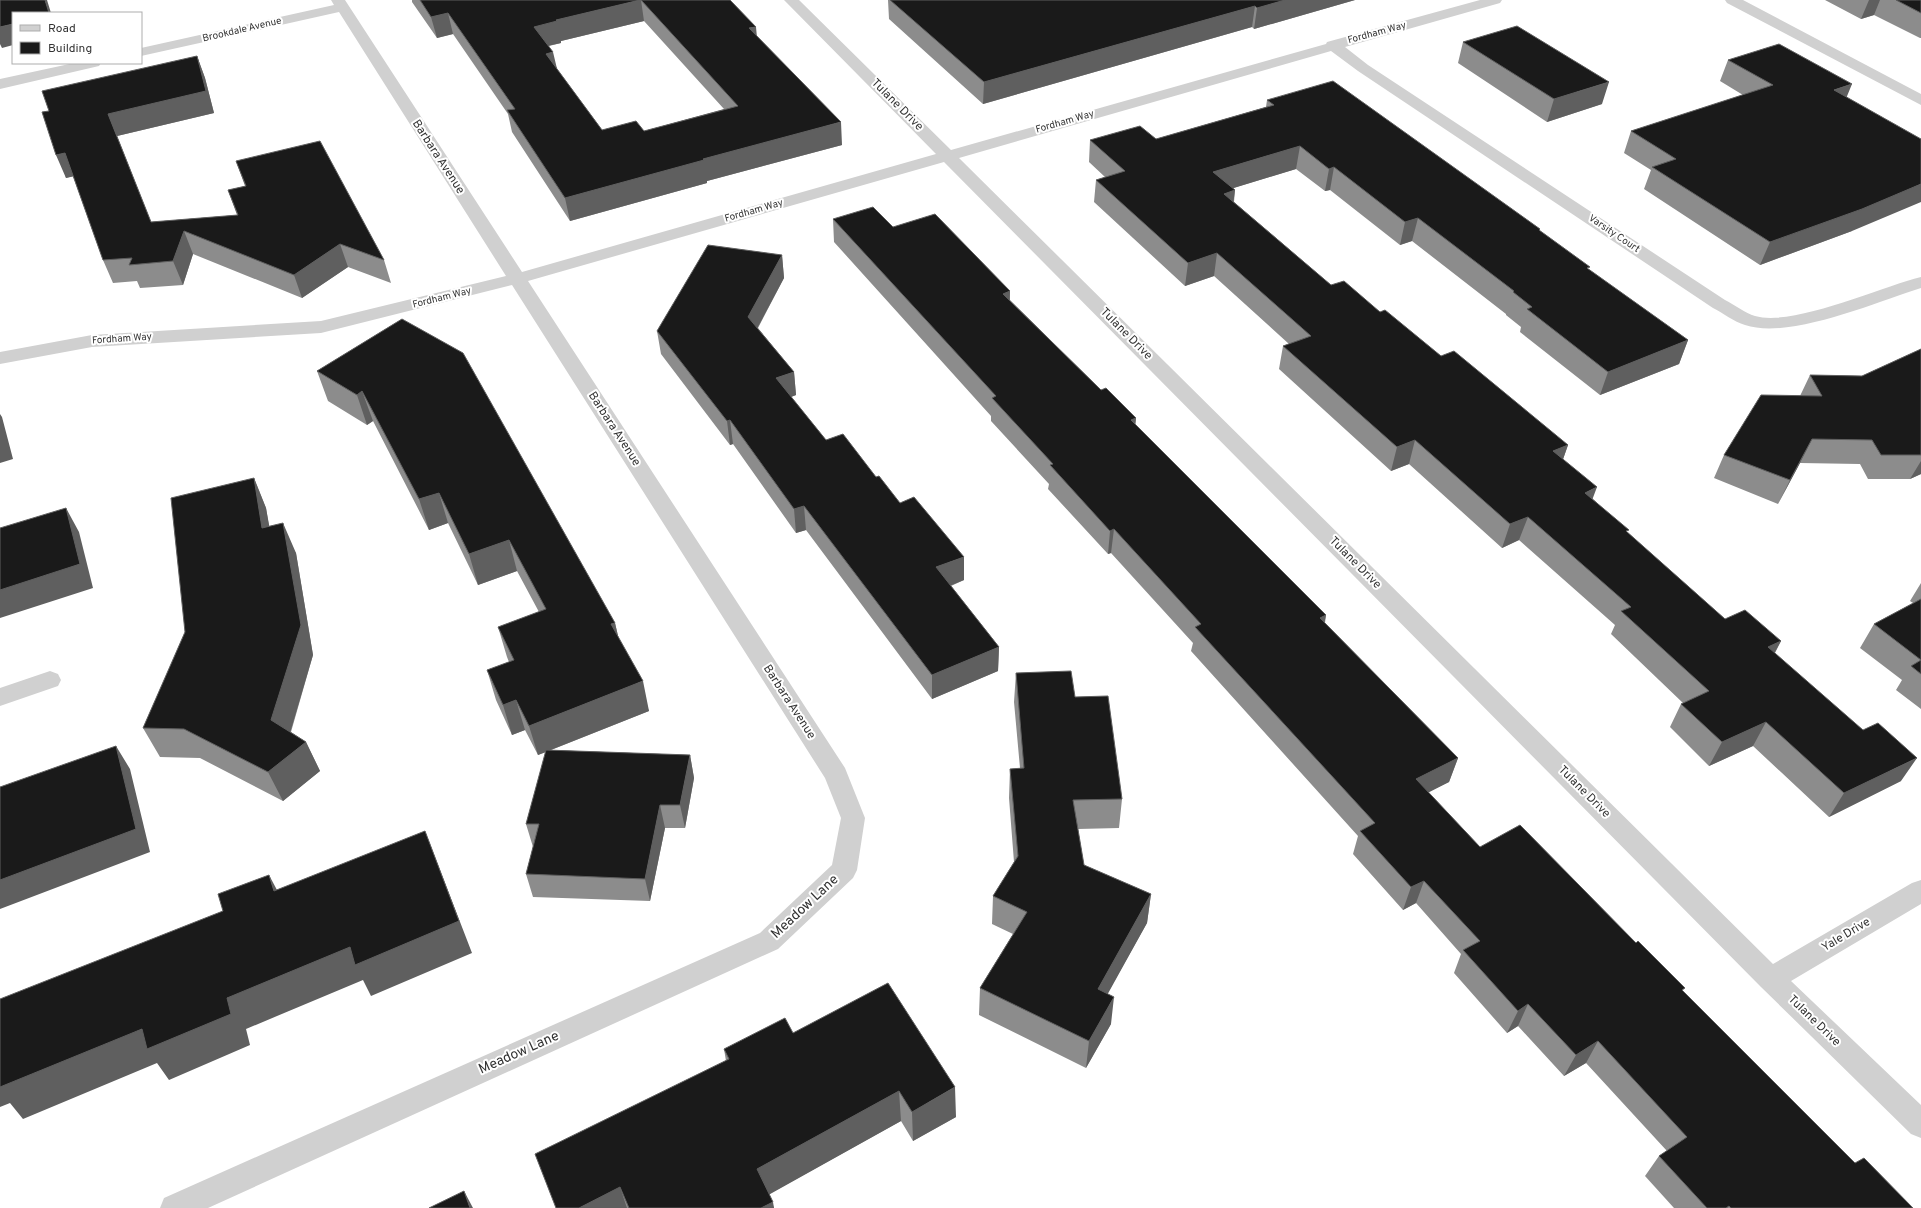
<svg xmlns="http://www.w3.org/2000/svg" width="1921" height="1208" viewBox="0 0 1921 1208" font-family="Overpass,sans-serif">
<style>
.lines{fill:none;stroke-linecap:round;stroke-linejoin:round}
.street{fill:#d0d0d0;fill-rule:evenodd}
.wall{fill:#8c8c8c;fill-rule:evenodd}
.shaded-wall{fill:#5f5f5f}
.building{fill:#1a1a1a;stroke:#5f5f5f}
.labels{text-anchor:middle;dominant-baseline:central;stroke-width:4;stroke-linejoin:round;paint-order:stroke}
.far-street-label{font-size:10px;fill:#333;stroke:#fff}
.street-label{font-size:12px;fill:#333;stroke:#fff}
.near-street-label{font-size:14px;fill:#333;stroke:#fff}
</style>
<rect width="100%" height="100%" fill="#fff"/>
<g class="lines">
<path class="street" d="M331,0H345L522,272L936,154L784,0H799L951,150L1326,44L1327,42L1480,0H1502L1500,3L1345,47L1368,65L1725,300C1735,305 1745,313 1755,316C1793,327 1880,287 1921,277V288C1876,302 1789,340 1745,325C1734,322 1723,313 1713,308L1358,71L1331,51L959,158L1773,964L1912,883L1921,880V904L1791,981L1921,1105V1138L1911,1134L1761,987L944,162L528,281L845,768L865,818L857,870L853,878L778,949L208,1208H160L164,1198L760,933L832,865L841,818L825,778L512,285L321,333L92,347L0,364V352L92,335L321,321L506,276L339,12L141,56V48L334,5Z
M1725,0H1743L1921,94V105L1727,3Z
M74,63H101L99,66L0,89V79Z
M50,671L58,674L61,680L58,686L0,706V688Z"/>
</g>
<path class="wall" d="M412,0H730L757,37L842,145L707,181V183L570,221L512,132L508,114L453,34L437,38L412,2ZM644,21L724,109L644,131L602,130L557,69L549,46L561,43V41Z
M888,0H1355L1254,29L1252,27L983,104L889,19Z
M1825,0H1921V38H1920L1874,15L1861,19Z
M1463,42L1602,104L1547,122L1458,63Z
M197,56L205,78L214,113L117,136L151,222L237,215L228,190L245,186L236,161L384,260L391,283L348,267L302,298L193,254L183,285L140,288L137,281L113,283L103,260L73,176L66,178L49,111Z
M1728,60L1846,98L1852,231L1760,265L1644,189L1651,170L1624,153L1631,131L1743,95L1720,81Z
M1267,100L1540,229V231L1589,270L1688,340L1679,364L1600,395L1520,332L1521,327L1506,315V314L1412,241L1400,245L1330,190L1325,191L1296,169L1233,188L1235,190L1234,202L1331,285L1380,312L1441,356L1568,445L1563,459L1593,499L1628,533L1725,619L1781,641L1775,653L1901,781L1829,817L1753,746L1709,766L1670,727L1681,704L1683,703L1611,634L1615,625L1519,540L1502,548L1409,464L1391,471L1279,369L1283,346L1289,344L1214,276L1185,286L1094,202L1096,180L1105,177L1089,162L1090,140L1156,139L1266,107Z
M833,219L893,227L1010,291V300L1101,390L1136,418L1135,424L1326,615L1325,623L1458,758L1449,782L1428,792L1480,847L1683,991L1855,1163L1913,1208H1674L1645,1176L1659,1156L1667,1151L1586,1063L1564,1076L1518,1026L1507,1033L1454,973L1461,954L1416,903L1403,910L1353,854L1358,836L1191,651L1193,643L1111,553L1108,554L1048,489L1049,484L991,421V416L834,242Z
M782,255L784,278L758,328L794,372L796,395L791,397L826,440L876,477L964,580L951,586L999,647L998,671L932,699L806,530L796,533L733,444L730,445L661,354L657,331Z
M402,319L615,623L618,636L649,711L551,750L690,755L694,778L685,828H665L650,901L533,897L526,874L533,847L526,824L546,752L538,755L525,730L512,735L496,700L487,670L509,662L507,657L498,627L539,612L517,571L478,585L448,523L429,530L373,421L367,425L328,401L317,371Z
M1921,349V474L1910,479H1868L1860,464L1800,463L1778,504L1714,478L1724,455L1800,396L1810,375L1862,376Z
M254,478L266,508L269,526L296,553L313,655L291,732L306,742L320,771L283,801L200,758L160,757L143,728Z
M1921,583V709L1896,690L1902,680L1860,648L1874,624L1913,603L1910,601Z
M1016,673L1075,697L1122,799L1119,828L1078,829L1084,865L1151,894L1147,923L1107,994L1111,1024L1086,1068L979,1015L980,988L1013,934L992,924L993,896L1014,862L1009,798L1010,769L1020,768L1014,702Z
M793,1033L956,1117L913,1141L901,1121L769,1194L774,1208H556L726,1061L724,1049Z"/>
<path class="shaded-wall" d="M45,0H47L51,13H49Z
M641,0L644,21L561,41V43L538,48L534,27L556,20Z
M1285,0H1355L1254,29L1257,8Z
M1869,0H1880L1874,15L1861,19Z
M1255,6L1252,27L983,104L984,82Z
M448,13L453,34L437,38L431,17Z
M13,24V45L2,48L0,44V27Z
M756,27L758,48L749,28Z
M553,52L558,73L546,54Z
M197,56L205,78L214,113L117,136L108,114Z
M1609,82L1602,104L1547,122L1554,99Z
M1852,84L1843,106L1834,90Z
M841,122L842,145L707,181V183L570,221L565,198L703,159Z
M1300,146L1296,169L1211,195L1213,172Z
M65,153L75,176L66,178L56,155Z
M1334,167L1330,190L1325,191L1329,169Z
M1921,184V202L1852,231L1760,265L1770,242Z
M1235,190L1232,213L1224,194Z
M1418,218L1412,241L1400,245L1405,222Z
M184,231L193,254L183,285L173,261Z
M340,244L348,267L302,298L294,275Z
M1217,253L1214,276L1185,286L1188,263Z
M782,255L784,278L751,340L748,317Z
M1010,291L1009,315L1003,294Z
M1688,340L1679,364L1600,395L1608,372Z
M794,372L796,395L778,402L776,378Z
M362,391L373,421L367,425L357,395Z
M0,414L2,417L13,459L0,463Z
M1136,418L1134,441L1131,420Z
M730,420L733,444L730,445L727,421Z
M1812,439L1800,463L1778,504L1790,480Z
M1415,440L1409,464L1391,471L1397,447Z
M1568,445L1560,468L1553,451Z
M1921,461V474L1910,479Z
M254,478L266,508L275,558L262,528Z
M1597,487L1588,511L1585,493Z
M439,493L448,523L429,530L419,499Z
M804,506L806,530L796,533L794,509Z
M66,508L79,532L93,588L0,618V590Z
M1528,517L1519,540L1502,548L1510,524Z
M283,523L296,553L313,655L285,750L271,720Z
M1114,529L1111,553L1108,554L1110,531Z
M509,540L517,571L478,585L469,554Z
M964,557V580L937,591L936,567Z
M1326,615L1321,639L1320,618Z
M615,623L622,653L611,624Z
M1781,641L1768,665V647Z
M999,647L998,671L932,699V675Z
M643,681L649,711L538,755L529,726Z
M516,700L525,730L512,735L503,705Z
M1766,722L1753,746L1709,766L1722,742Z
M306,742L320,771L283,801L268,772Z
M116,746L130,769L150,852L0,909V880Z
M690,755L694,778L685,828L680,805Z
M1458,758L1449,782L1408,803L1416,779Z
M1917,758L1901,781L1829,817L1844,793Z
M660,805L665,828L650,901L645,879Z
M425,831L472,953L371,996L363,980L246,1029L250,1045L169,1080L157,1063L23,1119L10,1103L0,1107V1076L142,1029L227,998Z
M269,875L286,907L274,891Z
M1424,881L1416,903L1403,910L1411,887Z
M1151,894L1147,923L1095,1017L1098,989Z
M1114,997L1111,1024L1086,1068L1089,1041Z
M1528,1004L1518,1026L1507,1033L1518,1011Z
M1598,1041L1586,1063L1564,1076L1576,1055Z
M955,1087L956,1117L913,1141L912,1112Z
M899,1091L901,1121L763,1198L757,1169Z
M620,1187L627,1208H579Z
M464,1191L473,1208H470Z
M773,1202L774,1208H761Z"/>
<path class="building" d="M0,0H45L49,13H13V24L0,27Z
M420,0H640L556,20L557,21L534,27L553,52L546,54L602,130L636,121L644,131L738,106L641,0H730L756,27L749,28L841,122L703,159L704,160L565,198L507,110L515,109L448,13L431,17Z
M890,0H1285L1257,8L1255,6L984,82Z
M1896,0H1921V13Z
M1517,26L1609,82L1554,99L1463,42Z
M1779,44L1852,84L1834,90L1921,139V184L1862,209L1770,242L1652,167L1676,159L1631,131L1773,85L1728,60Z
M197,56L206,91L108,114L151,222L238,215L228,190L246,186L236,161L320,141L384,260L340,244L294,275L184,231L173,261L129,265L132,258L103,260L65,153L56,155L42,112L49,111L42,91Z
M1333,81L1540,229L1539,230L1590,267L1587,268L1688,340L1608,372L1527,309L1532,307L1513,292L1514,291L1418,218L1405,222L1334,167L1329,169L1300,146L1213,172L1235,190L1224,194L1331,285L1344,281L1380,312L1385,310L1441,356L1454,351L1568,445L1553,451L1597,487L1585,493L1629,530L1626,531L1725,619L1745,610L1781,641L1768,647L1863,730L1878,723L1917,758L1844,793L1766,722L1722,742L1681,704L1709,691L1621,611L1631,607L1528,517L1510,524L1415,440L1397,447L1283,346L1311,336L1217,253L1188,263L1096,180L1125,171L1090,140L1140,126L1156,139L1274,105L1267,100Z
M873,207L893,227L935,214L1010,291L1003,294L1101,390L1106,388L1136,418L1131,420L1326,615L1320,618L1458,758L1416,779L1480,847L1520,825L1636,943L1638,941L1685,988L1682,990L1855,1163L1864,1158L1913,1208H1731L1729,1206L1726,1208H1707L1659,1156L1687,1137L1598,1041L1576,1055L1528,1004L1518,1011L1463,950L1480,941L1424,881L1411,887L1360,831L1375,823L1195,627L1201,624L1114,529L1110,531L1050,465L1053,464L992,398L996,396L833,219Z
M708,245L782,255L748,317L794,372L776,378L826,440L843,434L876,477L879,476L900,503L914,497L964,557L936,567L999,647L932,675L804,506L794,509L730,420L727,421L657,331Z
M402,319L463,353L615,623L611,624L643,681L529,726L516,700L503,705L487,670L514,660L498,627L546,609L509,540L469,554L439,493L419,499L362,391L357,395L317,371Z
M1921,349V455H1881L1872,440L1812,439L1790,480L1724,455L1761,395L1822,396L1810,375L1862,376Z
M254,478L262,528L283,523L301,625L271,720L306,742L268,772L184,729L143,728L185,632L171,498Z
M66,508L80,564L0,590V528Z
M1921,599V660L1874,624Z
M1921,660V674L1911,666Z
M1071,671L1075,697L1108,696L1122,799L1073,800L1084,865L1151,894L1098,989L1114,997L1089,1041L980,988L1027,912L993,896L1018,856L1010,769L1024,768L1016,673Z
M116,746L136,829L0,880V787Z
M546,750L690,755L680,805H660L645,879L526,874L539,824H526Z
M425,831L459,921L355,965L350,947L227,998L231,1014L147,1049L142,1029L0,1087V999L223,911L218,894L269,875L274,891Z
M888,983L955,1087L912,1112L899,1091L757,1169L773,1202L761,1208H629L620,1187L579,1208H556L535,1154L729,1059L724,1049L785,1018L793,1033Z
M464,1191L470,1208H429Z"/>
<g class="labels">
<g class="far-street-label">
<text transform="translate(242 30) rotate(-13)">Brookdale Avenue</text>
<text transform="translate(1377 33) rotate(-15)">Fordham Way</text>
<text transform="translate(1065 122) rotate(-16)">Fordham Way</text>
<text transform="translate(754 211) rotate(-16)">Fordham Way</text>
<text transform="translate(1614 234) rotate(34)">Varsity Court</text>
<text transform="translate(442 298) rotate(-14)">Fordham Way</text>
<text transform="translate(122 339) rotate(-4)">Fordham Way</text>
</g>
<g class="street-label">
<text transform="translate(897 105) rotate(45)">Tulane Drive</text>
<text transform="translate(438 157) rotate(57)">Barbara Avenue</text>
<text transform="translate(1126 334) rotate(45)">Tulane Drive</text>
<text transform="translate(614 429) rotate(57)">Barbara Avenue</text>
<text transform="translate(1355 563) rotate(45)">Tulane Drive</text>
<text transform="translate(789 702) rotate(57)">Barbara Avenue</text>
<text transform="translate(1584 792) rotate(45)">Tulane Drive</text>
<text transform="translate(1846 935) rotate(-31)">Yale Drive</text>
<text transform="translate(1814 1021) rotate(44)">Tulane Drive</text>
</g>
<g class="near-street-label">
<text transform="translate(805 907) rotate(-43)">Meadow Lane</text>
<text transform="translate(519 1053) rotate(-24)">Meadow Lane</text>
</g>
</g>
<rect x="12" y="12" width="130" height="52" fill="#ffffff" stroke="#adadad"/>
<rect x="20" y="25" width="20" height="6" fill="#d0d0d0" stroke="#adadad"/>
<text x="48" y="32" font-size="12" fill="#333333">Road</text>
<rect x="20" y="42" width="20" height="12" fill="#1a1a1a" stroke="#adadad"/>
<text x="48" y="52" font-size="12" fill="#333333">Building</text>
</svg>
